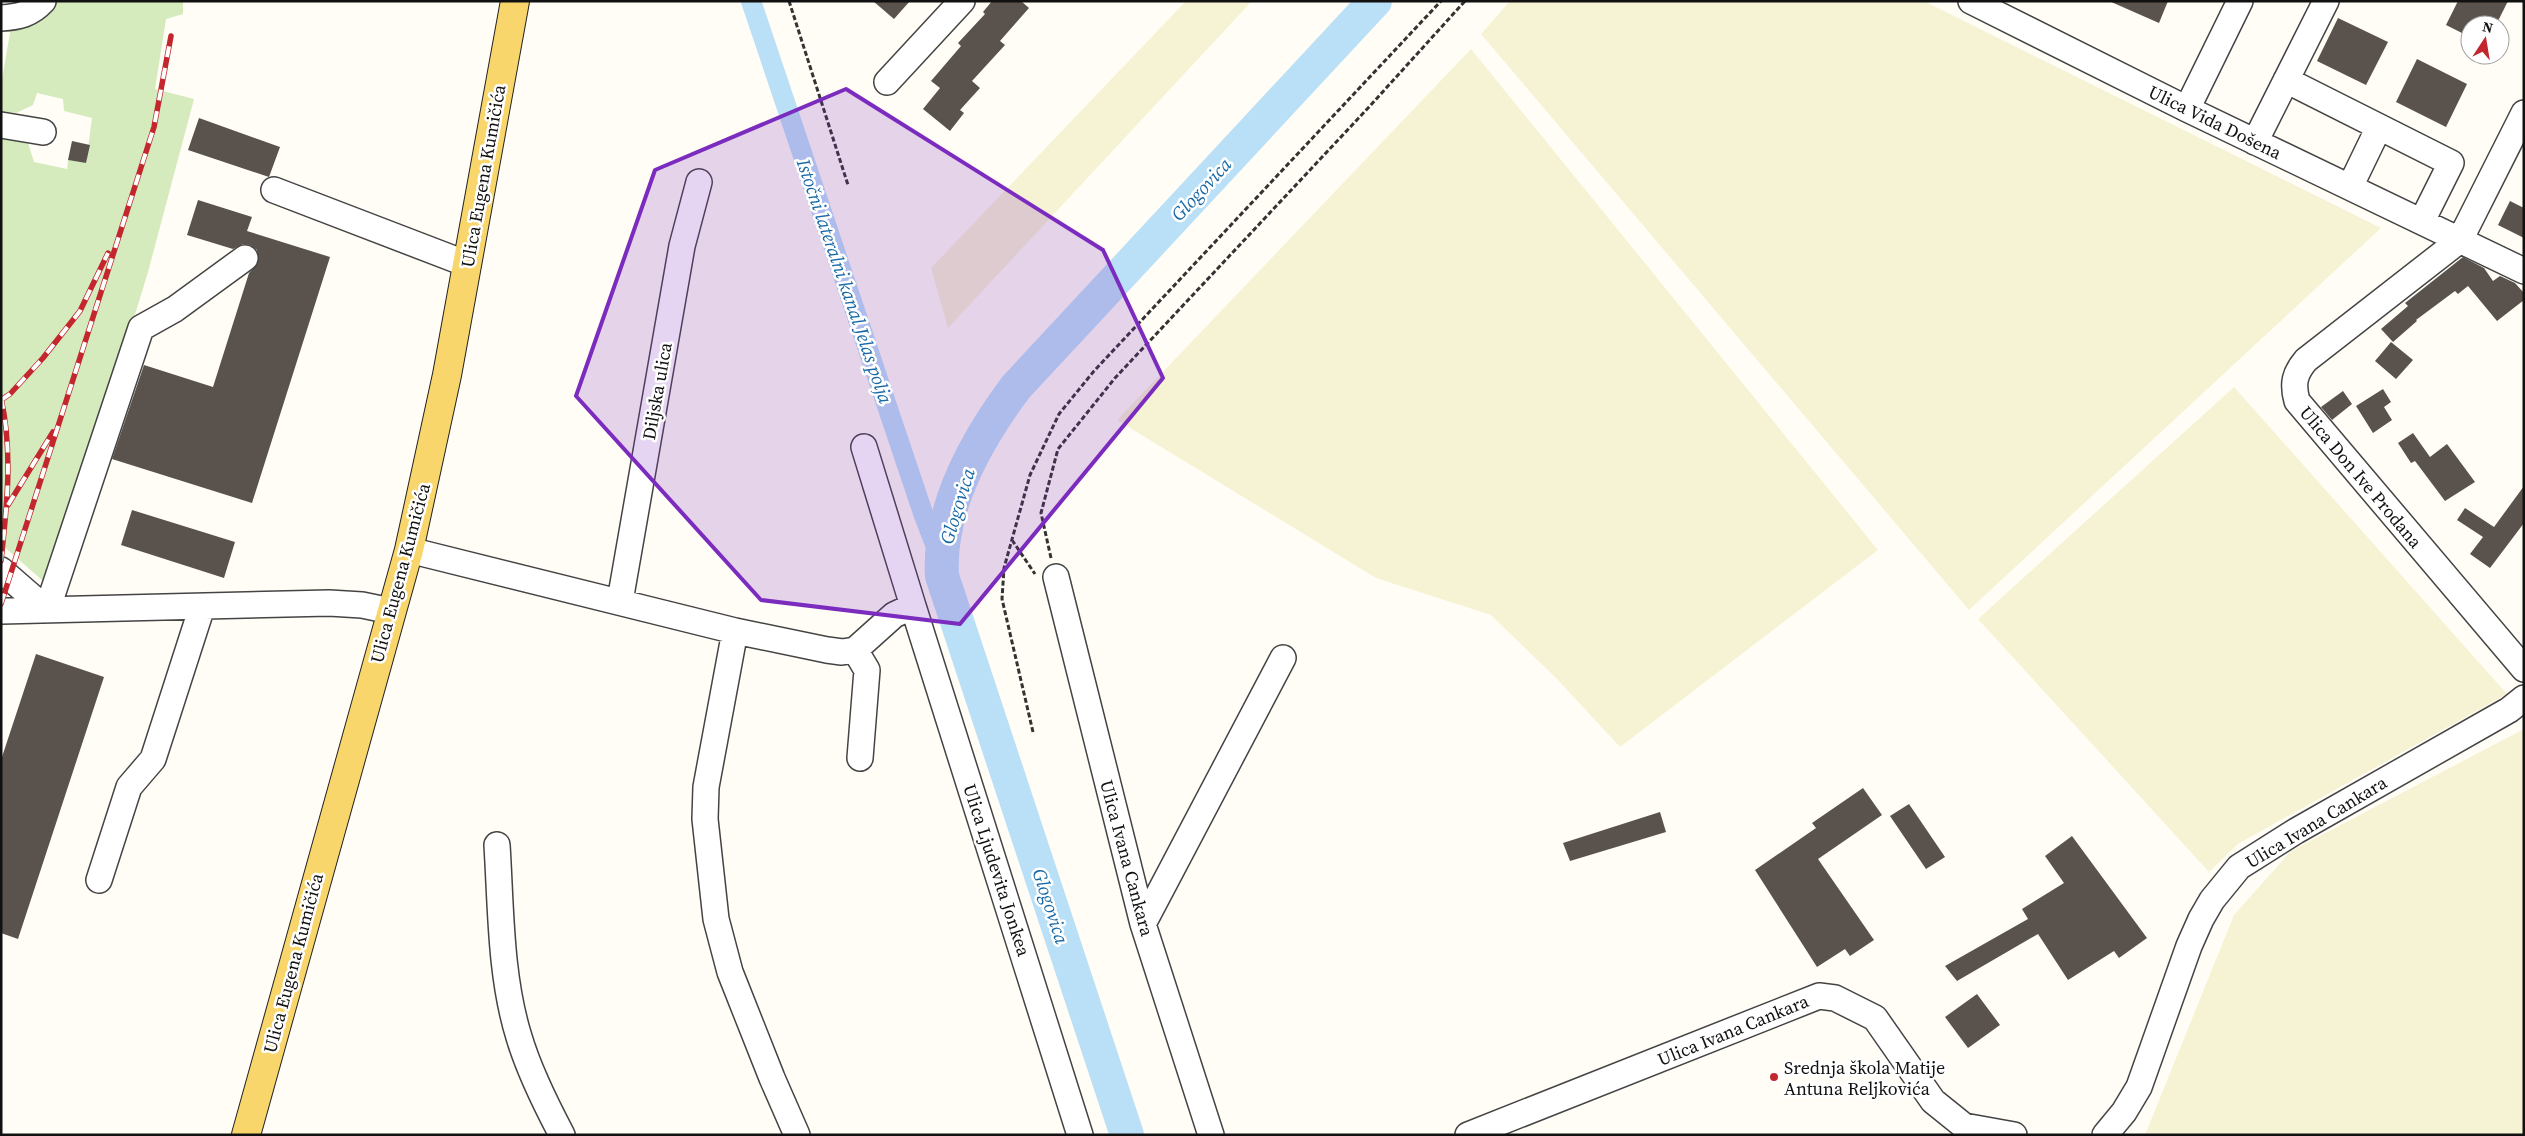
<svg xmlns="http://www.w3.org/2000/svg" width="2525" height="1136" viewBox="0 0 2525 1136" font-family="'Source Serif 4',serif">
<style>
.farmland{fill:#f6f3d4}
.green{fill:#d5ebbd}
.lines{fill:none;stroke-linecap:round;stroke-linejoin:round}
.canal{stroke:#b9e0f7;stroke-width:20}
.river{stroke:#b9e0f7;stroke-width:34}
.building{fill:#5a524d}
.minor-casing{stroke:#444;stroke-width:28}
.major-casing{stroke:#222;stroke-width:30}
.path{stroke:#333;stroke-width:3;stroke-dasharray:5 2.5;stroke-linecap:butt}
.minor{stroke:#fff;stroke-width:25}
.major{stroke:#f9d66b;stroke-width:28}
.rail-casing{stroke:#c4262e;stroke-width:5.5}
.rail{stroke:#fff;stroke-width:4;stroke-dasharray:11;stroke-linecap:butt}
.marked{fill:#7b2cbf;fill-opacity:0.2;stroke:#7b2cbf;stroke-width:4;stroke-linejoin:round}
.poi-dot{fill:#c4262e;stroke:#fff;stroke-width:2}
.labels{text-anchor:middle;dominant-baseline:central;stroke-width:5;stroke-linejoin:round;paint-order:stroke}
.street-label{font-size:18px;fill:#111;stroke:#fff}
.poi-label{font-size:18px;fill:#111;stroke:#fff;text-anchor:start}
.water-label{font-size:19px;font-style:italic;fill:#1768a6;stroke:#fff}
</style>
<rect width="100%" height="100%" fill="#fffdf5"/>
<path class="farmland" d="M1186,1H1252L948,328L931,268Z
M1510,1H1924L2381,228L1969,610L1481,34Z
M1471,49L1878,550L1620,747L1557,679L1491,615L1376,578L1117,420Z
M2234,387L2507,694L2238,844L2209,872L1978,619Z
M2524,729V1135H2145L2234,915L2291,851Z"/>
<path class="green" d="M56,1H183V14L166,19L155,89L194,99L148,272L51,588L1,544V134L27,140L34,162L67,169L68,160L86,163L92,118L64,111L63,99L37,93L33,105L16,113L1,111V85L11,27L53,7Z"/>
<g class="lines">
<path class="canal" d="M751,1L924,516L941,560"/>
<path class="river" d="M1127,1135L942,576C938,508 977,439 1016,387L1375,1"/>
</g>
<path class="building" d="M873,1H910L894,19Z
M992,1H1021L1029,8L1000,41L1005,45L972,81L980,88L960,110L964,113L950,131L923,109L940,88L931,81L961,46L958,43L985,14L983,12Z
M2109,1H2168L2159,23Z
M2458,1H2508L2496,25H2470V37L2446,25Z
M2338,18L2388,42L2366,85L2317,61Z
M2417,59L2467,84L2446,127L2396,102Z
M199,118L280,147L269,177L188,150Z
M72,141L90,145L86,163L68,160Z
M198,200L252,217L247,231L330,257L252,503L112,459L144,365L213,387L249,273L258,263L257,250L250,245L243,244L233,249L187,235Z
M2510,201L2524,208V238L2498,225Z
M2463,257L2484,268L2493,281L2500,276L2515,283L2524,293V300L2497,321L2468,286L2458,294L2455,291L2416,320L2417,321L2393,342L2381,329L2408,306L2405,303Z
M2391,342L2413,360L2396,379L2375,361Z
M2383,389L2391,402L2384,407L2392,420L2373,433L2356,406Z
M2343,391L2352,404L2332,420L2321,407Z
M2413,433L2430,457L2447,444L2475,482L2445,501L2415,461L2411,463L2398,443Z
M2524,486V523L2490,568L2470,554L2483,537L2457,520L2465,508L2494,527Z
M132,510L235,542L224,578L121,545Z
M36,654L104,677L18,939L1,933V760Z
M1863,788L1882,815L1818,859L1874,940L1850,956L1845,949L1817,967L1755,870L1816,828L1812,823Z
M1909,804L1945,857L1926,869L1890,816Z
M1660,812L1666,832L1570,861L1563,843Z
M2072,836L2147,938L2119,958L2114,951L2068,980L2038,934L1957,981L1945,966L2028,919L2022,909L2064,883L2045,856Z
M1977,994L2000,1025L1968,1048L1945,1017Z"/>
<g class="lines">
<defs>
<path id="minor" d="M1971,1L2187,109L2524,271
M1,18C19,17 31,14 43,1
M2286,80L2451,163L2422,221
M887,82L962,1
M2187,109L2240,1
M2524,113L2460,240L2306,360C2295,373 2292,383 2297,401L2524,669
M1,125L43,132
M2255,142L2326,1
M2350,187L2379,127
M274,190L467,264
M864,447L913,606
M409,550L735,631L827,650L842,652L855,650
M1,570L47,610L141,328L175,309L245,258
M1056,577L1143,924L1211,1135
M620,601L682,246L699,182
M1,611L329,603L362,605L391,611
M735,631L706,787L705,819L716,919L730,972L772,1078L797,1135
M855,650L894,615L913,606L1080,1135
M855,650L867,670L860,758
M497,845C501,908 500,976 519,1037C529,1071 545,1103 562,1135
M99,880L129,787L153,759L202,607
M1143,924L1283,658
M1468,1135L1819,996L1835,998L1875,1018L1933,1101L1964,1126L2014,1135
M2105,1135L2124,1112L2139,1087L2189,946L2201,919L2212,900L2239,867L2296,831L2509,710L2524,698"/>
<path id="major" d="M246,1135L409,550L447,375L515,1"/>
</defs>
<use href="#minor" class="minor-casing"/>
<use href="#major" class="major-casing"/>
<path class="path" d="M789,1L848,185
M1012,540L1035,574
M1051,558L1041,513L1058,449L1115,378L1369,107L1465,1
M1033,732L1002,599L1004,568L1030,475L1059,414L1094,371L1441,1"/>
<use href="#minor" class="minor"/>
<use href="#major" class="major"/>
<defs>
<path id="rail" d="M1,398C13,452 7,506 1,561
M1,400L10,394L43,358L80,311L108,253
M8,505L53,432
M1,604L154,127L171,36"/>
</defs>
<use href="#rail" class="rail-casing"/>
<use href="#rail" class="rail"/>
</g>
<path class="marked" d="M846,89L1103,250L1163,378L960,624L761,600L576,396L655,170Z"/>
<circle class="poi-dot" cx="1774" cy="1077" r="5"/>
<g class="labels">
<g class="street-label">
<text transform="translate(2215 122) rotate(26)">Ulica Vida Došena</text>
<text transform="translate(483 176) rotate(-80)">Ulica Eugena Kumičića</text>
<text transform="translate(657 391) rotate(-80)">Diljska ulica</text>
<text transform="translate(2361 477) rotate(50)">Ulica Don Ive Prodana</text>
<text transform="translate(400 573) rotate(-75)">Ulica Eugena Kumičića</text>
<text transform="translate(2316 822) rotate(-31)">Ulica Ivana Cankara</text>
<text transform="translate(1127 858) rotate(75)">Ulica Ivana Cankara</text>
<text transform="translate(997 870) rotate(72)">Ulica Ljudevita Jonkea</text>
<text transform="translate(293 963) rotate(-75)">Ulica Eugena Kumičića</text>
<text transform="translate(1733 1030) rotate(-22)">Ulica Ivana Cankara</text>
</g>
<g class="poi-label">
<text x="1784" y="1067">Srednja škola Matije<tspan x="1784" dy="21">Antuna Reljkovića</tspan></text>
</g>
<g class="water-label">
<text transform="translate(1201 189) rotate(-47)">Glogovica</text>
<text transform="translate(845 281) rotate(71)">Istočni lateralni kanal Jelas polja</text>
<text transform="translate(957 506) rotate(-73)">Glogovica</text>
<text transform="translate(1051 906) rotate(72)">Glogovica</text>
</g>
</g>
<rect width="2525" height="1136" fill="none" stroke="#111111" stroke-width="5"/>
<g transform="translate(2485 40) rotate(12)"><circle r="24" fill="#ffffff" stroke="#a0a0a0"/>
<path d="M0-4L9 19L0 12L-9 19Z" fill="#c4262e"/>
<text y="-8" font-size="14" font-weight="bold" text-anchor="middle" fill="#111111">N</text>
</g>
</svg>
